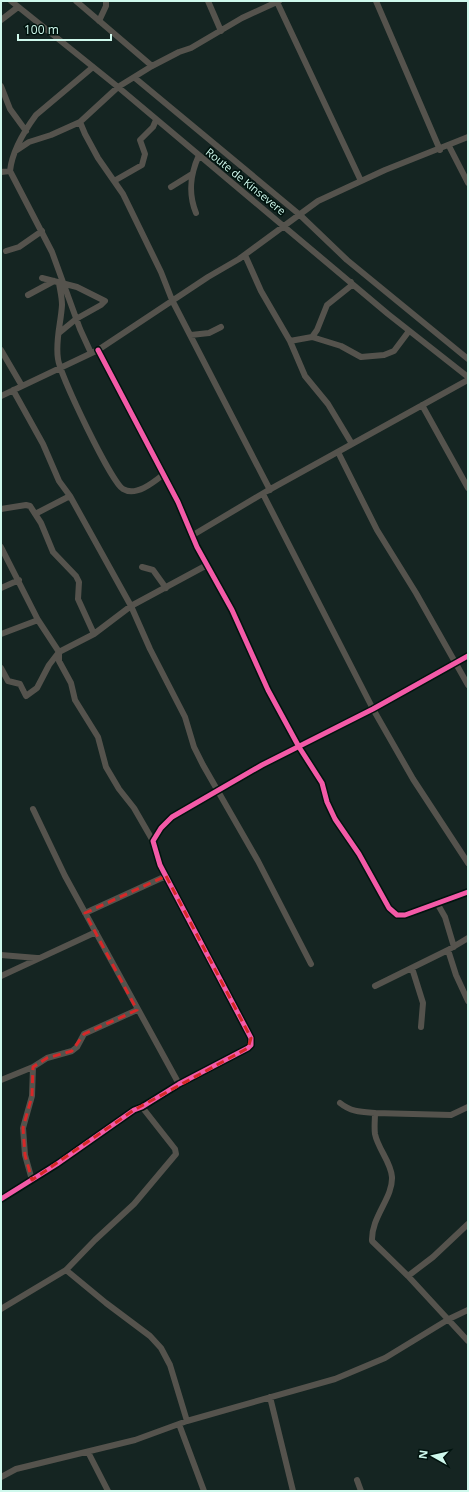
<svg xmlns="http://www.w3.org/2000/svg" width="469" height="1492" viewBox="0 0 469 1492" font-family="'Open Sans',sans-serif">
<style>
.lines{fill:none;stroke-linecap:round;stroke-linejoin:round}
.street{stroke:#55534d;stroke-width:6}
.cycleway-casing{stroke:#00130e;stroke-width:8}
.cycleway{stroke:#f35aa7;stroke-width:5}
.marked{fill:none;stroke:#d62828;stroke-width:3;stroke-dasharray:8 5;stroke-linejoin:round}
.labels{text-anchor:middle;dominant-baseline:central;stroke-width:3.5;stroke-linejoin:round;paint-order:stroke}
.street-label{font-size:11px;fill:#cff9ed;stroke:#00130e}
</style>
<rect width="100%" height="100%" fill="#152522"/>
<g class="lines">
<path class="street" d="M11,1L118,87L388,314L468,377
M76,1L152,66
M208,1L221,31
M376,1L440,150
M277,2L361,181
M1,20L18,7
M99,21L106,6V1
M135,78L300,215L347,260L468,359
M1,86L10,109L26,131
M80,122L85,134L98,158L123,194L161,272L172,300L270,490
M449,146L468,183
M17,150L29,142L51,135L80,122L118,87L152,66L179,52L191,48L242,18L279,1
M1,172L10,171
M114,181L142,165L145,154L140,140L153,127L156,120
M171,187L192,174
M196,213C188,193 190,175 199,155
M6,251L19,247L42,231
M245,255L261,291L290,341L305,376L328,404L352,444
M42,278L77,287L105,301L101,305L76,319L59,333
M59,283C60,290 62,297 62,305C61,323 55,341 58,359C60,375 111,482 123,489C136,497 154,482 164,474
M28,295L54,281
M191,335L209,333L221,327
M312,337L341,346L361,357L384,355L394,351L409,331
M290,341L312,337L317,330L327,305L352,285L351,282
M1,350L22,386
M98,350L178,502L197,547L232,610L268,690L299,747L322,783L327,802L335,819L359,854L389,908L397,915H405L468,892
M91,353L80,329L52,252L10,171C12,151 25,130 36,115L93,67
M13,390L43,444L59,481L70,496
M1,396L98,350L208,277L239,259L318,201L385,170L468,137
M422,405L468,488
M338,452L377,530L416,593L468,685
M263,494L373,709L413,779L468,863
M1,509L26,505L30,506L41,523L53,552L76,576L79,582L78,599L94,634
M35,514L70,496L131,606L150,649L185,717L194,747L203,765L258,861L311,964
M193,535L267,491L468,380
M1,547L38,620L59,652V661L71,683L75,700L98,737L106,767L119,789L134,808L153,841
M142,567L153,570L166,588
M1,588L19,580
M1,634L38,620
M1,668L8,681L20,684L26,696L37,688L49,665L59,652L94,634L131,606L207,565
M33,809L65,876L179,1084
M437,903L445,917L454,947
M85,913L166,876
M448,950L456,975L468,1001
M1,955L37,958
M412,968L423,1003L421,1027
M1,976L96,932
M375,986L448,950L468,938
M1,1080L33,1067L47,1058L72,1051L77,1047L84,1034L137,1010
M340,1103C351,1112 361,1112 375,1113
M468,1107L451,1115L375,1113C375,1120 374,1127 375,1134C378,1149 391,1162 392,1177C393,1198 371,1217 372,1241L408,1276L433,1257L468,1224
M32,1180L25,1155L23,1128L32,1096L33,1067
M1,1199L57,1164L134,1110L142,1107L179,1084L248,1048L251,1045V1038L160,865L153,841L161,828L172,817L262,765L373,709L468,656
M66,1270L106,1303L150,1336L161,1348L170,1365L187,1421
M408,1276L468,1341
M1,1309L66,1270L95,1240L134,1204L176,1154L175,1149L142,1107
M270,1397L293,1491
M179,1424L204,1491
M88,1452L108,1491
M1,1477L16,1469L135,1440L187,1421L335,1379L385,1358L449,1319L468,1310
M357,1480L361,1491"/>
<defs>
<path id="cycleway" d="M98,350L178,502L197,547L232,610L268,690L299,747L322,783L327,802L335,819L359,854L389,908L397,915H405L468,892
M1,1199L57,1164L134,1110L142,1107L179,1084L248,1048L251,1045V1038L160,865L153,841L161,828L172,817L262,765L373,709L468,656"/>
</defs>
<use href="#cycleway" class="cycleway-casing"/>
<use href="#cycleway" class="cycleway"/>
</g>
<path class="marked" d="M166,876L251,1038L248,1048L134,1110L32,1180L25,1155L23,1128L32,1096L33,1067L47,1058L72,1051L84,1034L137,1010L85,913Z"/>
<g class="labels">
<g class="street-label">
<text transform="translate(246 181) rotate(39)">Route de Kinsevere</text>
</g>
</g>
<rect width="469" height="1492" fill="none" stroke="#cff9ed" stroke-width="4"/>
<g transform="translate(433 1456) rotate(278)" stroke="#00130e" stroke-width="3" paint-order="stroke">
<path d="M0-3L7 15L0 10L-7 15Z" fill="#cff9ed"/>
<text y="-6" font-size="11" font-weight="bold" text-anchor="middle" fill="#cff9ed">N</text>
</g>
<path d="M18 34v6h93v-6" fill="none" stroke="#cff9ed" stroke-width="2"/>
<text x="24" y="34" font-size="12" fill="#cff9ed" stroke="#00130e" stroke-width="3" paint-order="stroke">100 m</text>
</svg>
